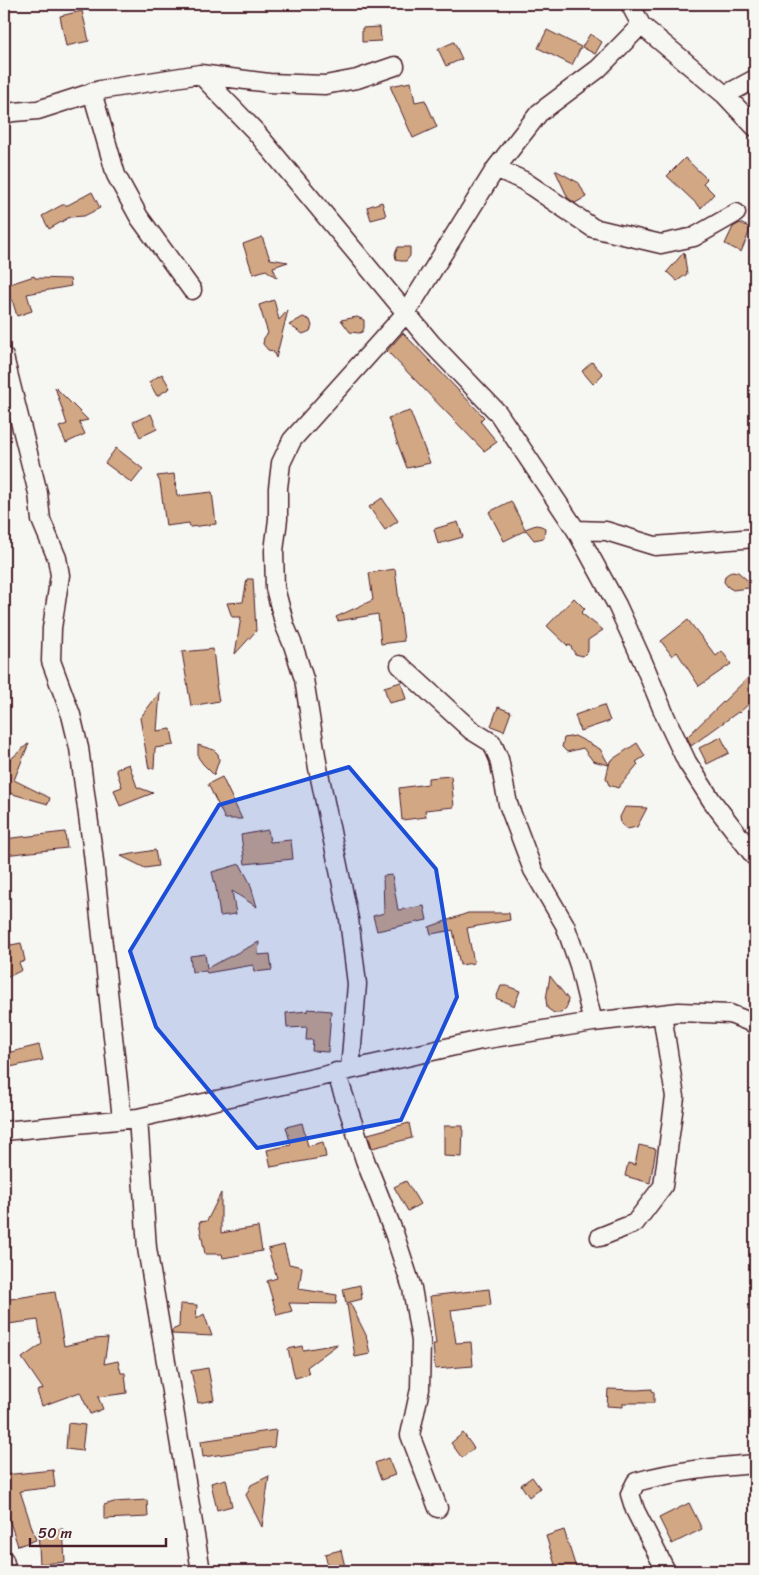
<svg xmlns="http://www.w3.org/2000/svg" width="759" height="1575" viewBox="0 0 759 1575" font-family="Sriracha,sans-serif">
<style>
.building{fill:#d2a884;stroke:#4a1f2b}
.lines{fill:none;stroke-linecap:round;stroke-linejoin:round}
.street-casing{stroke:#4a1f2b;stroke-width:21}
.street{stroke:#f6f6f2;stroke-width:18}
.marked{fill:#1d4ed8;fill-opacity:0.2;stroke:#1d4ed8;stroke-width:4;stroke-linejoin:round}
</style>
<rect width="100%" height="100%" fill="#f6f6f2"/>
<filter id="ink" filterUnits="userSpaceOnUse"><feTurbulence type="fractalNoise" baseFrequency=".02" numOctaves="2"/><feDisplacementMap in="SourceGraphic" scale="10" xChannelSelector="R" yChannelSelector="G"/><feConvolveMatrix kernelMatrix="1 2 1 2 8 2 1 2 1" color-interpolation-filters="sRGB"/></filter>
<g filter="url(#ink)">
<path class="building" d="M82,11L89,41L66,46L60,16Z
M380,27L381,41L362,42V28Z
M547,30L581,47L572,65L538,48Z
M590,34L602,42L595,54L582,47Z
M454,42L462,59L446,66L438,49Z
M411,82L415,102L425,100L437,127L413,138L390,86Z
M685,158L707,179L703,183L714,194L701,208L667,176Z
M555,170L579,183L586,197L575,203L568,198Z
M92,192L100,208L84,216L70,217L49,229L42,216L62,205H68Z
M382,202L386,216L371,220L367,207Z
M740,223L751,228L741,252L725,244L733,227Z
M262,237L270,259L288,262L273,267L277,278L266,270L253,274L243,244Z
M398,247H410V256L406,261H400L396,259L395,254Z
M684,252L687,274L677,281L667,272Z
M34,276L35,278L70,279L71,286L27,294L32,311L17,316L11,296L4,298V286Z
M274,300L279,320L288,310L276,358L273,351L268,350L263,344L264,338L268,333L259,305Z
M303,317L310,320L312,326L310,331L303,334L289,325Z
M357,317L364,320V328L362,332L359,333L350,332L341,320Z
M403,333L484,417L480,421L497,442L484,451L387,351Z
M592,362L603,374L593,384L582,371Z
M162,374L170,388L157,396L149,382Z
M55,387L88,420L79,422L85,434L66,443L59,427L67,424Z
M410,411L430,463L407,468L388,418Z
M151,414L157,429L140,437L133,422Z
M116,448L143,469L132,483L105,463Z
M174,474L177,496L212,492L216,524L190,527L189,523L166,526L160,482L157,476Z
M382,498L398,521L385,530L369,507Z
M511,501L525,529L536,525L541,526L545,528L544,538L534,540L526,530L504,541L489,512Z
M458,522L463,537L438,544L434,529Z
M395,569L404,641L381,644L378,614L338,621L336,617L373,600L369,573Z
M732,571L738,572L755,587L733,590L728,587L724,582L725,576Z
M247,579H253L256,631L235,654L241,617H232L227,603L243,602Z
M574,598L585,609L581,613L603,630L588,640V651L583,656L575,654L570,645L568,646L547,626Z
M688,620L716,656L722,651L731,664L699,686L677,652L672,656L661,641Z
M213,649L217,685H216L219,701L191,706L182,652Z
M755,671V698L739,713L738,712L691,746L687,737Z
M401,682L406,699L389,703L384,687Z
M160,692L157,731L171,729L174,745L155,748L154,768L149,769L140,718Z
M604,705L610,721L580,731L575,715Z
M498,707L511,712L504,731L491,726Z
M575,736L600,749L609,765L593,761L583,748L567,752L562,747L564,738Z
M721,737L729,753L707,764L699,748Z
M29,743L14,780L50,798L48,804L9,793L4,804V765Z
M637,743L645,756L636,762L638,764L618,788L609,785L606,778L610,761Z
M198,745L214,750L218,754L219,760L214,775L203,764L198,757Z
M129,764L137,787L153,793L120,806L114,790L122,787L116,769Z
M451,776L454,807L425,810L426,817L402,820L399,788L428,784V778Z
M222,777L242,819H225L208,784Z
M625,807L647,808L637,827L627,829L621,824L620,817Z
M268,830L270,842L291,840L293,859L245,864L241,835Z
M65,832L67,848L4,855V839Z
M155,850L158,866L145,868L121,856Z
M240,864L250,883L257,907L232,891L236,914L220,916L216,888L212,872Z
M392,875L398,910L424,906L427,920L377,931L373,916L384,913L383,876Z
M468,913H509L510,920L467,928L474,963L460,965L453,930L431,934L429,927Z
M4,927L11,945L21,943L25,961L19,963L22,970L4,979Z
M259,942L258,955L270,954L272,970L254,972L253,965L207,973L206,971L192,972L190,956L205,954L207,968Z
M550,976L568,999L567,1007L561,1013H554L547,1008L546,999Z
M501,986H507L520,991L514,1006L496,998Z
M308,1009L331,1011L328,1052L312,1051L313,1040H306L307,1027L287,1028L286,1013L308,1011Z
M39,1045L43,1060L10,1067L7,1053Z
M302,1123L308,1146L323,1142L326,1157L271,1167L267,1150L291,1145L286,1127Z
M409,1123L412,1138L372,1148L368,1134Z
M444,1126H463L462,1157L444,1156Z
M639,1145L656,1149L650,1183L625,1176L628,1163L635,1165Z
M406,1181L420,1204L408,1211L394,1187Z
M221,1193V1233L258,1227L262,1251L223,1258L222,1254H205L199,1222L207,1221Z
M284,1245L289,1264L302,1267L299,1289L337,1295L336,1304L289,1303L292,1311L277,1315L267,1281L277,1278L268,1249Z
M360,1285L362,1299L346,1303L343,1289Z
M489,1289L491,1305L451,1310L456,1343L471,1342L473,1366L435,1369L433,1344H436L430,1296Z
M55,1292L64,1346L94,1339L108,1338L104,1364L118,1361L121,1373H125L127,1393L98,1397L103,1409L90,1414L80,1392L42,1406L37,1391L43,1389L22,1358L42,1344L38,1320L8,1324L4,1300Z
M350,1303L366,1335L370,1354L355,1357L347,1304Z
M180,1304L197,1305L196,1319L204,1314L212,1336L172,1334V1330L179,1327Z
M338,1344L307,1367L309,1374L295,1378L288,1349L302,1346L303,1350Z
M208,1368L214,1400L198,1403L191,1371Z
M608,1389L637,1390L652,1389V1391L654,1392V1403H623V1407L607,1406Z
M68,1423L85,1425L82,1451L66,1449Z
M276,1430L274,1447L203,1457L201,1441Z
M463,1433L474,1448L462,1458L451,1443Z
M388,1458L395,1475L381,1480L375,1463Z
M53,1470L55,1487L20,1491L36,1540L18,1546L4,1504V1475Z
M269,1476L262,1527L246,1495L251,1485Z
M532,1477L540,1488L529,1497L521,1485Z
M226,1479L232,1506L217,1510L211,1483Z
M147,1500L148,1517L104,1519V1505L114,1502Z
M689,1503L702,1529L672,1544L659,1518Z
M63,1529L65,1562L40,1564L38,1530Z
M564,1530L569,1546L577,1571H557L546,1536Z
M341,1550L346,1571H329L325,1554Z"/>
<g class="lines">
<defs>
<path id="street" d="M630,4L641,25L725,95L755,127
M200,74L269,83L325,85L357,79L395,66
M92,92L116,175L139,217L192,290
M725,95L755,79
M4,114L14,112L38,110L100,90L200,74L255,131L431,343L498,413L576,530L617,605L643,662L666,718L687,762L712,801L755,857
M496,168L524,181L593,228L661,244L694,237L736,213
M4,357L38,493L41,520L57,558L60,575L52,628L51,661L71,715L79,748L93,853L122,1119
M576,530L606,531L655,546L755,538
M400,665L471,730L492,743L499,759L508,804L533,870L565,925L579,965L593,1022
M350,1070L357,984L349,919L318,768L304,679L293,645L285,626L275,588L274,551L278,519V488L281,463L292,440L406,313L496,168L539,113L598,69L641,25
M336,1072L365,1160L394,1233L412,1288L421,1341L420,1389L410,1435L438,1508
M138,1118L147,1248L201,1571
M4,1131L138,1118L481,1040L593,1022L679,1012L730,1014L755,1024
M600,1237L635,1223L663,1186L675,1097L662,1014
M4,1560L7,1571
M666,1571L635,1510L630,1494L636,1482C675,1471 715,1467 755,1464"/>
</defs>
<use href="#street" class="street-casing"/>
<use href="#street" class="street"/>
</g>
</g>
<path class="marked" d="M349,767L436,869L457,997L401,1120L257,1148L156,1027L130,951L219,805Z"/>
<rect width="759" height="1575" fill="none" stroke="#f6f6f2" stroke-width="20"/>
<rect x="10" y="10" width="739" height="1555" fill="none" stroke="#4a1f2b" stroke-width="2" filter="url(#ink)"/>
<path d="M30 1538v8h136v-8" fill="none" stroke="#4a1f2b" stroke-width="2.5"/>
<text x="38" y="1538" font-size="15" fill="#4a1f2b" stroke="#f6f6f2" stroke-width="4" paint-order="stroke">50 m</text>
</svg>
